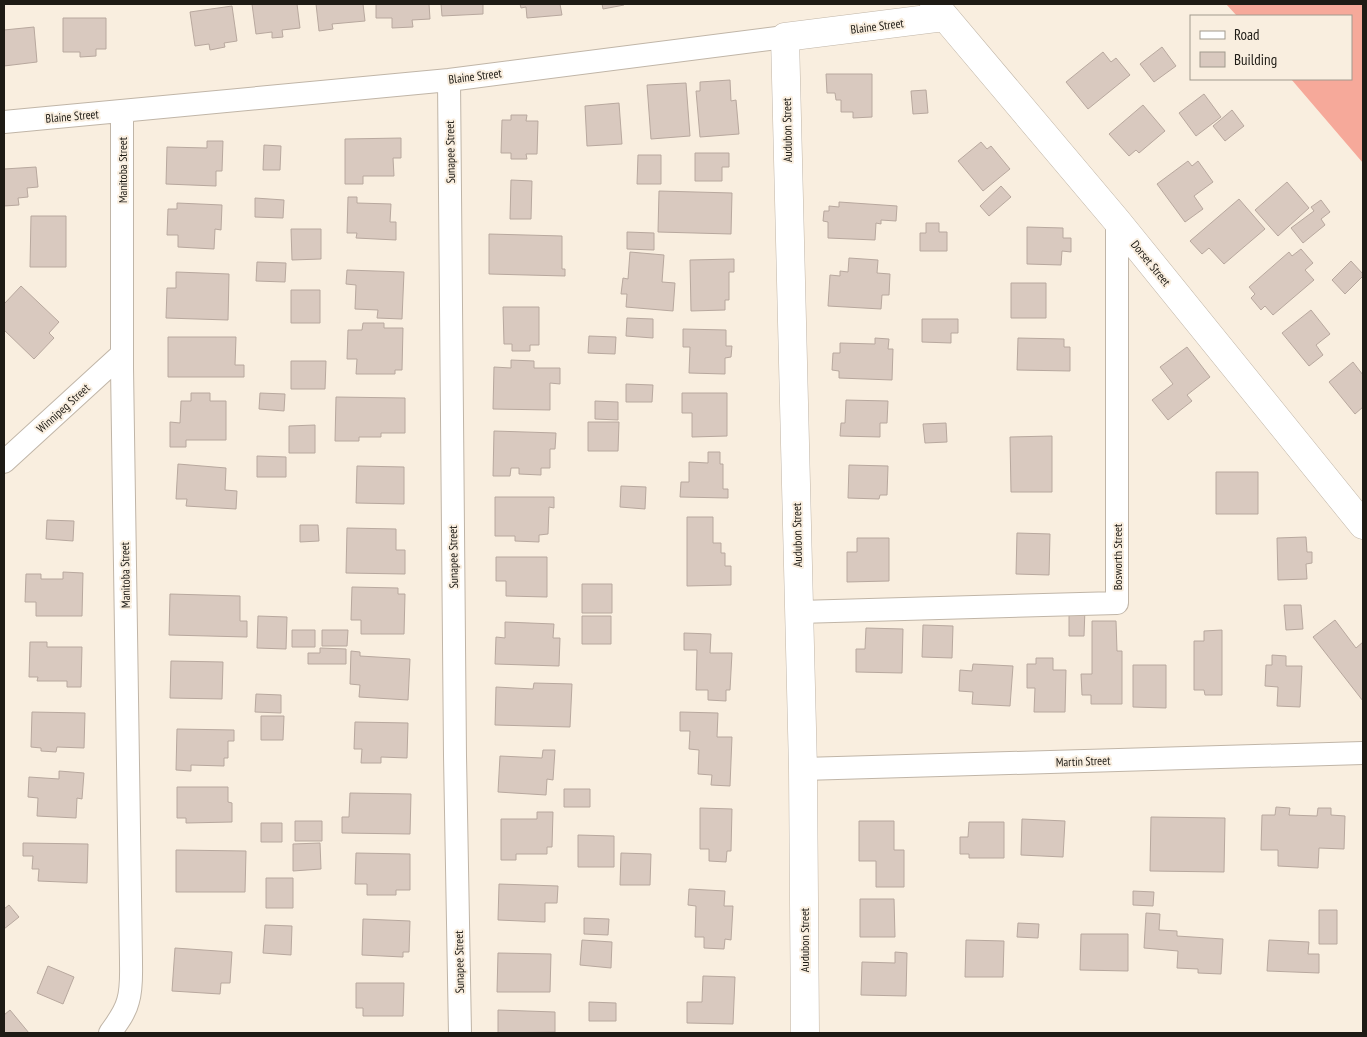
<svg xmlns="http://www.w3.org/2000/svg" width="1367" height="1037" viewBox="0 0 1367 1037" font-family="'PT Sans Narrow',sans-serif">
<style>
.forest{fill:#f6a99a}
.building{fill:#d9c9bf;stroke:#b8a89e}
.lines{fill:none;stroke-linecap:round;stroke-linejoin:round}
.minor-casing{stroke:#c0b5a7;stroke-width:24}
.tertiary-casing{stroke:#c0b5a7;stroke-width:29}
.minor{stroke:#fff;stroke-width:22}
.tertiary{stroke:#fff;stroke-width:28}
.labels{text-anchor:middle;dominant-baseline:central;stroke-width:4;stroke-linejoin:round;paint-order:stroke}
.street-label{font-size:12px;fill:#1e1b15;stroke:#f9eedf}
</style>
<rect width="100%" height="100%" fill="#f9eedf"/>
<path class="forest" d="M1226,4H1363V163L1291,79H1351V16H1237Z"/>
<path class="building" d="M252,4H297L300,28L282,30L283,37L272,38V32L256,34Z
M316,4H363L365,21L332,24L333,29L319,31Z
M376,4H429L430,19L412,20L413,27L392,28V18H376Z
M441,4H483V14L442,16Z
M520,4H560L562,15L527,18L526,7L521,8Z
M602,4H624V5L603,9Z
M232,6L237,41L224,43L225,47L210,50L209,44L195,46L190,12Z
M63,18H106V49H96V56L80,57V52H63Z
M34,27L37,62L4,66V30Z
M1162,47L1176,66L1154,82L1140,64Z
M1103,52L1111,62L1116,58L1130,75L1088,109L1066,82Z
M826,74H872V117L853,118V112H841V100H836L835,93H827Z
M730,80L731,101L736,100L739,134L700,137L696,91H700V82Z
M686,83L690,136L651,139L647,85Z
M926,90L928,113L913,114L911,91Z
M1204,94L1221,117L1196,136L1179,113Z
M619,103L622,144L587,146L585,106Z
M1143,105L1165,131L1139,153L1136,150L1129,156L1109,134Z
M1232,110L1244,126L1225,141L1213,126Z
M511,115H527L526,121H538L537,154H526L527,159H511V153H501L502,120H511Z
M401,138V158H393L394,176H363V184H345V139Z
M207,141H223L222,171H216V186L166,184L167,147L207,148Z
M981,142L987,149L991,146L1010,169L983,191L958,161Z
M264,145L281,146L280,170H263Z
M695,153H729V167H722V181H695Z
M638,155H661V184H637Z
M1188,161L1192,166L1198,161L1213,182L1194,196L1203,209L1185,222L1157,184Z
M36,167L38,187L27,188L28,197L18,198L19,205L4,206V169Z
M511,180L532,181L531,219H510Z
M1287,182L1309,208L1278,236L1255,210Z
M1001,186L1011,197L989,216L980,206Z
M659,191L732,193L731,234L658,232Z
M348,197H357V203L391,204L390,222H396V240L356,238L357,233H347Z
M255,198L284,200L283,218L255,217Z
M1239,199L1265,229L1224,264L1209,248L1202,254L1190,241Z
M1321,200L1330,212L1321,219L1325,225L1303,243L1291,228L1314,211L1311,207Z
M839,202L897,206L896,221L881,220V224L876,223L875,240L828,238V222L823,221L824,211H829V206L839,207Z
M177,203L222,205L221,230L215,229L214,249L178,247V235H167L168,209H177Z
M31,216H66V267H30Z
M926,223H939V232H947V251H920V233H926Z
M1027,227L1063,228V238H1071V252L1062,251L1061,265L1027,264Z
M291,229H321V259L292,260Z
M627,232L654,233V250L627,249Z
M489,234L562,236V269H565V276L489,274Z
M1301,249L1313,263L1305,270L1314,280L1273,315L1265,306L1261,310L1251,298L1255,294L1249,287L1289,252L1292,256Z
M630,252L664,255L662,282L675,283L673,311L626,307L627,294H621L623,278L628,279Z
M849,258L878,260L877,273L890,274L889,295H882L881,309L828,306L830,275L840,276V271L848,272Z
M734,259V272H729V300H725V310L691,311L690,260Z
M1351,261L1363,274V276L1345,294L1332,280Z
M257,262L286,263L285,282L256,281Z
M347,270L404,272L402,319L377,318L378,310L355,309L356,285L346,284Z
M176,272L229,274L228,320L166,318L167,288H176Z
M1011,283H1046V318H1011Z
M21,286L59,322L49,333L54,338L34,359L4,330V304Z
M291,290H320V323H291Z
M503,307H539V345H530V351H512V344H504Z
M1311,310L1330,334L1316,345L1323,355L1309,366L1282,333Z
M627,318L653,319V338L626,336Z
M922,319H958V333H951V343L922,342Z
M363,323H384V328H403L402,370H395V374H356L357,359H347L348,330H362Z
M683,329L726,330V346H732L731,357L725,358V374L689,373L690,347H683Z
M589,336L616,337L615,354L588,353Z
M168,337H236L235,365H244V377H168Z
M875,338L889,339L888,349H893L892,380L839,378V371L832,370L833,353H840V343L875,344Z
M1018,338L1064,339V347H1070V371L1017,370Z
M1187,347L1210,377L1187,395L1192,401L1168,420L1152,400L1173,384L1160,367Z
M511,360L534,361V368H560V384L550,383V410L493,409L494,367L511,368Z
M291,361H326L325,389H291Z
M1353,362L1363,375V407L1355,414L1329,382Z
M626,384L653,385L652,402H626Z
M191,393H210V401H226V440H186V447H170V422L180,423L181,401H191Z
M260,393L285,394L284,411L259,409Z
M682,393H727V436L692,437V413H682Z
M336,397L405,398V433H381V437H359V441H335Z
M846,400L888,401L887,423H880V437L840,436L841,423H845Z
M595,401L618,402V420L595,419Z
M588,422H619L618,451H588Z
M946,423L947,442L925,443L923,424Z
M315,425V453H289V426Z
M494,431L556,433L555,449H550V468H541V475L519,474V468H511L510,476H493Z
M1052,436V492H1011L1010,437Z
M708,452H720V464H723V489H728V498L680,497L681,482H689V462L708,463Z
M257,456L286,457V477H257Z
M178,464L226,468L225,490L237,491L236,509L186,506L187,499H176Z
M849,465L888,466L887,495H880L879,499L848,498Z
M357,466L404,467V504L356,503Z
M1216,472H1258V514H1216Z
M621,486L646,487L645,509L620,507Z
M495,497H554V508L549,507L548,534L539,535V542L515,541V536H495Z
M687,517H713V543H721V553H725V566H731V585L687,586Z
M47,520L74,521L73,541L46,539Z
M300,525H318L319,541L300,542Z
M347,528L396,529V550H405V574L346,573Z
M1017,533L1050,534L1049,575L1016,574Z
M1306,537L1307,552H1312V563L1306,564L1307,579L1278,580L1277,538Z
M857,538H889V581L847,582V552H857Z
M496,557H547V597L506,596V581H496Z
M63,572L83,573L82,616H36V602H25L26,574H41V579H63Z
M582,584H612V613H582Z
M352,587L398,588V594H405L404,634H361V620H351Z
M170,594L240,596V621H247V637L169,635Z
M1284,605H1301L1303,629L1286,630Z
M1069,608H1085L1084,636H1069Z
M258,616L287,617L286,649L257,648Z
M582,616H611V644H582Z
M1335,620L1356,648L1363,642V701L1313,637Z
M1092,621H1116L1117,651H1122V704H1091V695H1082L1081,674H1092Z
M505,622L554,624L553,638H560L559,666L495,664L496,637L505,638Z
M923,625L953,626L952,658L922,657Z
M866,628L903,629L902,673L856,672V649H865Z
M292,630H315V647H292Z
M322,630H348L347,646H322Z
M1222,630V695H1205L1204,690H1194V641H1204V631Z
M684,633L711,634L710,653H732L730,690H726V701L708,700V690H696L697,650H684Z
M30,642H47V647H82L81,687H67V681H37L38,677H29Z
M320,648L346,649V664H308V653H320Z
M351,651L360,652V656L410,659L408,700L359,697L360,685L350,684Z
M1272,655L1286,656V666H1302L1300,707L1277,706L1278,687L1265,686L1266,665H1272Z
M1036,658H1053V670H1066L1065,712H1034L1035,688H1027V664H1036Z
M171,661L223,662L222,699L170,698Z
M973,664L1013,666L1010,706L972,704L973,692L959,691L960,670L972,671Z
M1133,665H1166V708L1133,707Z
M534,683L572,684L570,727L495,725L496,687L533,689Z
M256,694L281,695V713L255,712Z
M32,712L85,713L84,748L57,747L56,752L41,751V748L31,747Z
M680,712L718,713L717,737H732L730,786L711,785L712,775L698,774L699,750L689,749L690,731H680Z
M261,716H284L283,740H261Z
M355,722L408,723L407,758L381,757V763H361L362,749H354Z
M177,729L234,730V741H228V758H224V766L191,765V771L176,770Z
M543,750H555L553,780L547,779L546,795L498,792L500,756L542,758Z
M59,771L84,773L82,799L77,798L76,818L37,816L38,798L28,797L29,777L59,779Z
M177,787H228V802L232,803V822L186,823V818H177Z
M564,789H590V807H564Z
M350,793L411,794L410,834L342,833V817H349Z
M1276,807L1290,808L1289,815L1317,816L1318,808H1331V815L1345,816L1344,849L1319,848L1318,868L1278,866V850H1261L1262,815H1275Z
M700,808L732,809L731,851H727L726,862L709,861V849H700Z
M537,812H553L552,847H547V854H516V860H501V819H537Z
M1151,817L1225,818L1224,872L1150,871Z
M1022,819L1065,821L1063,857L1021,855Z
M295,821H322V841H295Z
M859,821H894V850H904V887H876V861H859Z
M969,822H1004V858H969V854H960V837H968Z
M261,823H282V842H261Z
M578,835L614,836V867H578Z
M23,843L88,844L87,883L38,881L39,869H32L33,856H23Z
M320,843L321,869L293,871V844Z
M176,850L246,851L245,892H176Z
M356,853L410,854V890H396V895H367V884H355Z
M621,853L651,854L650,885H620Z
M266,878H293V908H266Z
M499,884L558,886L557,903H545V922L498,920Z
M689,889L725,891L724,906H733L731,940L725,939L724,949L704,948V937H695L696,906L688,905Z
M1133,891L1154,892L1153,906L1133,905Z
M860,899H894L895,937H860Z
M9,905L19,917L4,929V909Z
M1319,910H1337V944H1319Z
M1146,913L1160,914L1159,930L1177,931V936L1223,939L1221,974L1198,973V969L1177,968L1178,951L1144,948Z
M584,918L609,919L608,935L584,934Z
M363,919L410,921L409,952H403V957L362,955Z
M1018,923L1039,924L1038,938L1017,937Z
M265,925L292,926L291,955L263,953Z
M1081,934H1128V971L1080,970Z
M582,940L612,942L611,968L580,965Z
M966,940L1004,941L1003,977H965Z
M1269,940L1309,942L1308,954H1319V973L1267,971Z
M175,948L232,952L230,983H221L220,994L172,991Z
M895,952L907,953L906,996L861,995L862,962L895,963Z
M498,953L551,954L550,992H497Z
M48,966L74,977L63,1004L37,993Z
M703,976L735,977L733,1024L687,1023V1002H702Z
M356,983H404L403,1016H363V1008H356Z
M589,1002L616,1003V1021H589Z
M10,1010L29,1033H4V1015Z
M498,1010L555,1012V1032L498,1033Z"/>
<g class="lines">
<defs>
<path id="minor" d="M449,80L455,756L460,1033
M4,122L449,80L785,37
M4,462L122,354
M799,612L1117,603V221
M803,769L1363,753
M110,1033C117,1023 125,1013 128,1001C132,988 131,974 131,961L122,368V111"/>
<path id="tertiary" d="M934,4L1117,221L1363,525
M805,1033L803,769L785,37L944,17"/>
</defs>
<use href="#minor" class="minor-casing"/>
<use href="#tertiary" class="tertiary-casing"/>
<use href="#minor" class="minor"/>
<use href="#tertiary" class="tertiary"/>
</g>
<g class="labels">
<g class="street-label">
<text transform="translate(877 26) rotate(-7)">Blaine Street</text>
<text transform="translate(475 76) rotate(-7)">Blaine Street</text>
<text transform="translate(72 116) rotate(-5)">Blaine Street</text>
<text transform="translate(787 130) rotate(-91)">Audubon Street</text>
<text transform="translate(450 152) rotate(-91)">Sunapee Street</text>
<text transform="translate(122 170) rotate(-90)">Manitoba Street</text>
<text transform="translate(1151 263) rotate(51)">Dorset Street</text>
<text transform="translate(63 408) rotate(-42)">Winnipeg Street</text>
<text transform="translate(797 535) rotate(-91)">Audubon Street</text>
<text transform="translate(453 557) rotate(-91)">Sunapee Street</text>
<text transform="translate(1117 557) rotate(-90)">Bosworth Street</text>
<text transform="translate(125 575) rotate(-91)">Manitoba Street</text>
<text transform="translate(1083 761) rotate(-2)">Martin Street</text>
<text transform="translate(804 940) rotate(-90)">Audubon Street</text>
<text transform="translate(459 962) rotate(-91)">Sunapee Street</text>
</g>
</g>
<rect width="1367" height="1037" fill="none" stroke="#1e1b15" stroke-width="10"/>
<rect x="1190" y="15" width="162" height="65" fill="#f9eedf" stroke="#a19a8e"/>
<rect x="1200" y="31" width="25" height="8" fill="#ffffff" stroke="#a19a8e"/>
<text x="1234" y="40" font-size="15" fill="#1e1b15">Road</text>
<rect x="1200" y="52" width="25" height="15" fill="#d9c9bf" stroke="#a19a8e"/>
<text x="1234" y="65" font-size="15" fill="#1e1b15">Building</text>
</svg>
